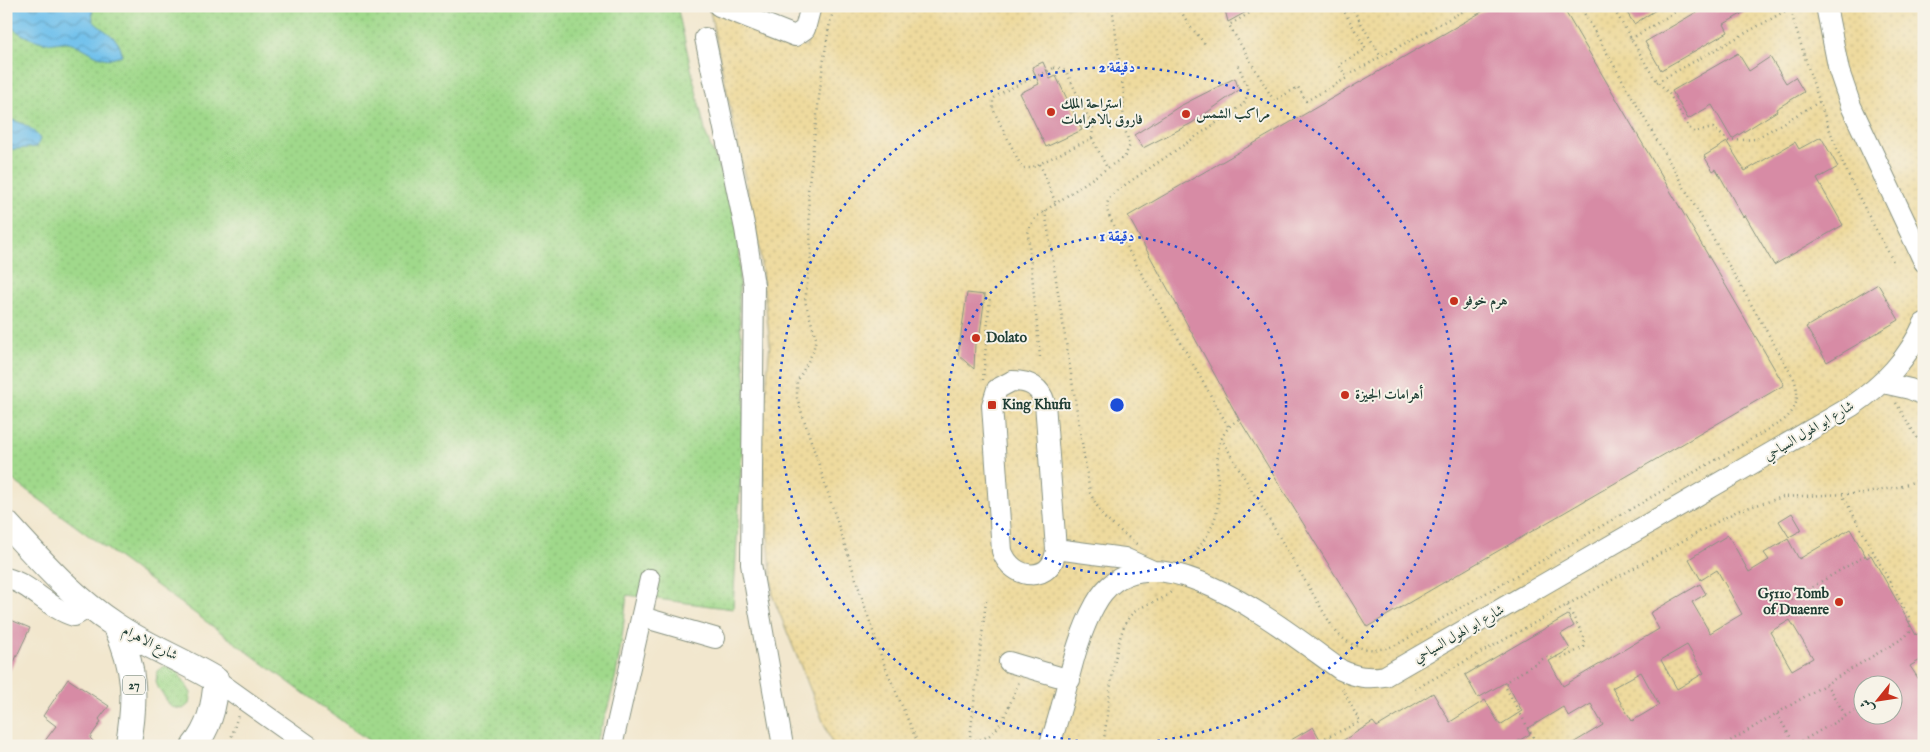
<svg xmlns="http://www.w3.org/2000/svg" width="1930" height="752" viewBox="0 0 1930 752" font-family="'IM FELL English',Amiri,serif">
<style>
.grass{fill:url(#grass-dots);stroke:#608b60}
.sand{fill:url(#sand-dots);stroke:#868c69;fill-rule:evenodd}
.water{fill:url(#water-waves);stroke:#487f90}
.building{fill:#d78ba5;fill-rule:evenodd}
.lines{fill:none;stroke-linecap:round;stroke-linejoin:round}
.minor-casing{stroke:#889281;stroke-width:22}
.major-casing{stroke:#889281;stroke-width:27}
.path{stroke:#889281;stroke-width:2.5;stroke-dasharray:1 4;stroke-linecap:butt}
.minor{stroke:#fff;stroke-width:20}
.major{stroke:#fff;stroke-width:25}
.ring{fill:none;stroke:#1d4ed8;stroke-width:2.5;stroke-dasharray:2.5 5}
.poi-dot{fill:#c8321e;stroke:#f7f3e8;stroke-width:2}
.labels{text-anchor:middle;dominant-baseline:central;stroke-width:4;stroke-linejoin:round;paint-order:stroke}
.shield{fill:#f7f3e8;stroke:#60746a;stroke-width:1}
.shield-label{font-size:12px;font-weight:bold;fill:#1f3d34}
.poi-label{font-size:14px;font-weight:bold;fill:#1f3d34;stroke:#f7f3e8;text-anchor:start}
.street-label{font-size:14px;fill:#1f3d34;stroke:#f7f3e8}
.centre{fill:#1d4ed8;stroke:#f7f3e8;stroke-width:2.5}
.ring-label{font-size:15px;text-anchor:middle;font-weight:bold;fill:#1d4ed8;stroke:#f7f3e8;stroke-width:4;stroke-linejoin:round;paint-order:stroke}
</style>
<defs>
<pattern id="grass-dots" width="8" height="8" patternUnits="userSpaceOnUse" patternTransform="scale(1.25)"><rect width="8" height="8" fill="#a0d98b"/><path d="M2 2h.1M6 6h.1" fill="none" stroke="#89bb79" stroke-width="1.8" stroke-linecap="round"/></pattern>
<pattern id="sand-dots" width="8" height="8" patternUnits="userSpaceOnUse" patternTransform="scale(1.25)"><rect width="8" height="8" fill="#eeda9e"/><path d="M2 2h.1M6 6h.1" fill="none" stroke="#ccbc89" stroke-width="1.8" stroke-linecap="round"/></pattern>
<pattern id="water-waves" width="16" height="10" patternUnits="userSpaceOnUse" patternTransform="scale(1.25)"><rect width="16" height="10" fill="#71c1ec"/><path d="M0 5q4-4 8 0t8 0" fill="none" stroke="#5c9ec0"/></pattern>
</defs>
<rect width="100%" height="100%" fill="#f7f3e8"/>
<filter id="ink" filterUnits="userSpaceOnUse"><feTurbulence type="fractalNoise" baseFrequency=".02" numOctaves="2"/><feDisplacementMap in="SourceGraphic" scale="10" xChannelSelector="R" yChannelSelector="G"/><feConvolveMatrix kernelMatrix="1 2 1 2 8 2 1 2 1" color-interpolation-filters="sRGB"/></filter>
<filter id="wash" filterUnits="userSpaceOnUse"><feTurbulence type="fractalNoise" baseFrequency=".0096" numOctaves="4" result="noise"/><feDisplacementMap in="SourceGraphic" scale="20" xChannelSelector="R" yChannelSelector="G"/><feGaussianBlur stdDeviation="1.12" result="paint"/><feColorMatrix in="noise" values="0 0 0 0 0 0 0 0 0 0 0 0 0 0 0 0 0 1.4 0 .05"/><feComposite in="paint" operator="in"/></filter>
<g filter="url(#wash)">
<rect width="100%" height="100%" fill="#f2e7ce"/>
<path class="grass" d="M6,6H677L706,135L740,220L739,311L746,385L733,609L627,595C621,647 616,698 593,746H376L6,475Z
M165,666L177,671L191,693L189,704L183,709L171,707L156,684L157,671Z"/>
<path class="sand" d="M818,6H1924V746H833L773,597L761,445L770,344L765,299L759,246L710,11L806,47ZM1862,684H1892V714H1862Z"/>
<path class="water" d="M6,6H92L93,21C105,33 120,36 122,55C102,67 87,46 68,42C61,41 54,44 48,43C35,41 15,34 8,22C5,17 6,11 6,6Z
M6,118C20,122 32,126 40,139L37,147L6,150Z"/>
<g id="blocks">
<path class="building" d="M1224,6H1257L1228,22Z
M1492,6H1562L1784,385L1367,627L1239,419L1128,216Z
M1623,6H1662L1634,24Z
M1707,6H1713L1716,11L1724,6H1755L1724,24L1728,32L1661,70L1645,42Z
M1738,53L1749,71L1770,57L1786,83L1795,77L1804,92L1776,109L1777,111L1732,139L1712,105L1688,119L1672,91Z
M1043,62L1050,79L1056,76L1082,130L1046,147L1020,93L1039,84L1032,67Z
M1235,78L1239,90L1192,123L1143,148L1134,135L1180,106Z
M1821,137L1838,167L1817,179L1843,225L1774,265L1745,215L1743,217L1716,169L1713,171L1704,156L1727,142L1745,171L1795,142L1799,149Z
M1878,284L1899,320L1827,362L1806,327Z
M967,293L985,295L979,341L975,344L974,369L958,355Z
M1792,513L1802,530L1789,537L1779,521Z
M1850,529L1867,558L1871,555L1916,635L1924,630V658L1910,666L1924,687V746H1568L1603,725L1591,704L1569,717L1563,707L1527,729L1530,734L1510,746H1334L1373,722L1377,727L1433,693L1450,722L1485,700L1500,725L1522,711L1506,682L1478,698L1465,675L1568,615L1574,626L1561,634L1570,649L1549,661L1563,686L1659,629L1650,613L1700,584L1706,594L1692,602L1710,633L1742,614L1717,570L1701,580L1689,559L1728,535L1749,572L1769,560L1764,553L1788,539L1799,559ZM1790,620L1813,658L1792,670L1770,632ZM1687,645L1704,673L1677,689L1661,660ZM1641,672L1659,705L1632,721L1612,688ZM1862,684H1892V714H1862Z
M6,618L30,628L6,679Z
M68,679L109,706L99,719L101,722L90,738L98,746H41L56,726L43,716Z
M1313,727L1324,746H1281Z"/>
</g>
</g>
<g filter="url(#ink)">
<use href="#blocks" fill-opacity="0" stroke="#889281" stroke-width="1"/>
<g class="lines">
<defs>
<path id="minor" d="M719,6L795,36L805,29L811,6
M1826,6L1839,71L1851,106L1924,262
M705,38L745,229L754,285L751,564L783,746
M1012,381C1029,381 1040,386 1045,403L1056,549C1053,584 1012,581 1002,551L992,405L997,389Z
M1883,383L1910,389L1924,395
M1056,549L1124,558L1153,571
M6,578C31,584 49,609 74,616L90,607
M642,617L715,638
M1009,662L1070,680
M216,680L309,746
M612,746L650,579
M1049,746C1067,700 1071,648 1095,605C1144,512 1289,634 1341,670C1356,677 1368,679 1385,676L1852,406C1884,384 1908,359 1924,323"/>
<path id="major" d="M6,523C40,560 72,597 115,625C146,646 183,660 216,680C215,704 210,727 194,746
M116,626C136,669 136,700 128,746"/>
</defs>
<use href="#minor" class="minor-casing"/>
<use href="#major" class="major-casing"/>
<path class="path" d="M835,6L830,22L823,64L808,191L811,253L805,301L816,338L813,352L797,382V398L882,659L919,746
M1178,6L1189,25L1207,46
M1262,6L1229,25L1274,101L1298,87L1306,101L1347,78L1339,65L1366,49L1341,6
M1351,6L1381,57
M1612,6L1653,76L1670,95L1689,128L1695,132L1713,128L1729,141L1755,139L1819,102
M1789,6C1805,58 1821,111 1842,161C1857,196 1876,229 1894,263
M1631,39L1685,6
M1054,68H1061L1067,73L1093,127L1092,138L1031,168H1022L993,109V99L1001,93Z
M1352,73L1472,6
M1657,82L1789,9
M1092,138L1107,168
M1040,164L1056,204
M1045,211L1090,493L1103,517L1138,545
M1040,357L1028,233L1031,224L1036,217L1125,156L1130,145L1123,124L1124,95L1112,6
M983,380L990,296
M1896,403L1924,449
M1228,426L1110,218C1105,207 1106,199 1116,191L1244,104L1249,90L1237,63
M1221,438L1333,628C1349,649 1373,655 1398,644L1781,422C1796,412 1801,397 1794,379L1580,6
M1190,561C1198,548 1211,533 1215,518C1226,484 1202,442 1239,419
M1778,607L1873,551
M1826,684L1846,716
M1415,689L1737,511L1783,497L1867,493L1902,486L1924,478
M1777,714L1795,745
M970,740C1001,743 1008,705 1019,682
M1321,740L1360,722L1342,688
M229,746L238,715
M969,746L986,601
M1103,746C1108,717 1113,633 1131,615C1143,603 1159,603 1171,592
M1538,746L1505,686L1507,681L1546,657H1565L1584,647L1585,639L1567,605
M1722,746L1905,637L1910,631V619L1843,496
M1793,746L1860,708"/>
<use href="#minor" class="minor"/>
<use href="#major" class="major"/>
</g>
</g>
<g class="ring">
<circle cx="1117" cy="405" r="169"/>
<circle cx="1117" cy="405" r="338"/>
</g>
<g class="poi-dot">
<circle cx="1051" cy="112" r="5"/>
<circle cx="1186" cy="114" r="5"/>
<circle cx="1454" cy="301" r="5"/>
<circle cx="976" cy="338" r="5"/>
<circle cx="1345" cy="395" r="5"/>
<rect x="987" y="400" width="10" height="10" rx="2.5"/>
<circle cx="1839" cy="602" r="5"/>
</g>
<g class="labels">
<rect class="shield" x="123" y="675.5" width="22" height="19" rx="4"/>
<g class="shield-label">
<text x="134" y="685">27</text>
</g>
<g class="poi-label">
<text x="1061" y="104">استراحة الملك<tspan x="1061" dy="16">فاروق بالاهرامات</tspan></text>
<text x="1196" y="114">مراكب الشمس</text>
<text x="1464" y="301">هرم خوفو</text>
<text x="986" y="338">Dolato</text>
<text x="1355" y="395">أهرامات الجيزة</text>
<text x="1002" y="405">King Khufu</text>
<text x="1829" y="594" text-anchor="end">G5110 Tomb<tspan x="1829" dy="16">of Duaenre</tspan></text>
</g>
<g class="street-label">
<text transform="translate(1809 431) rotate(-31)">شارع ابو الهول السياحي</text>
<text transform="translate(1459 634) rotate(-30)">شارع ابو الهول السياحي</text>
<text transform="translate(150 643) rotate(27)">شارع الاهرام</text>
</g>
</g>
<circle cx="1117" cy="405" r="8" class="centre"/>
<g class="ring-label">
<text x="1117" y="72">2 دقيقة</text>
<text x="1117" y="241">1 دقيقة</text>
</g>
<rect width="1930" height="752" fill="none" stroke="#f7f3e8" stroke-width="25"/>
<g transform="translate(1878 700) rotate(240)"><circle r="24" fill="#f7f3e8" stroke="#a1aaa0"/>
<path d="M0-4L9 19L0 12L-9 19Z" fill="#c8321e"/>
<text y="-8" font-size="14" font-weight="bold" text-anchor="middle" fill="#1f3d34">ش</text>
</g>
</svg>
